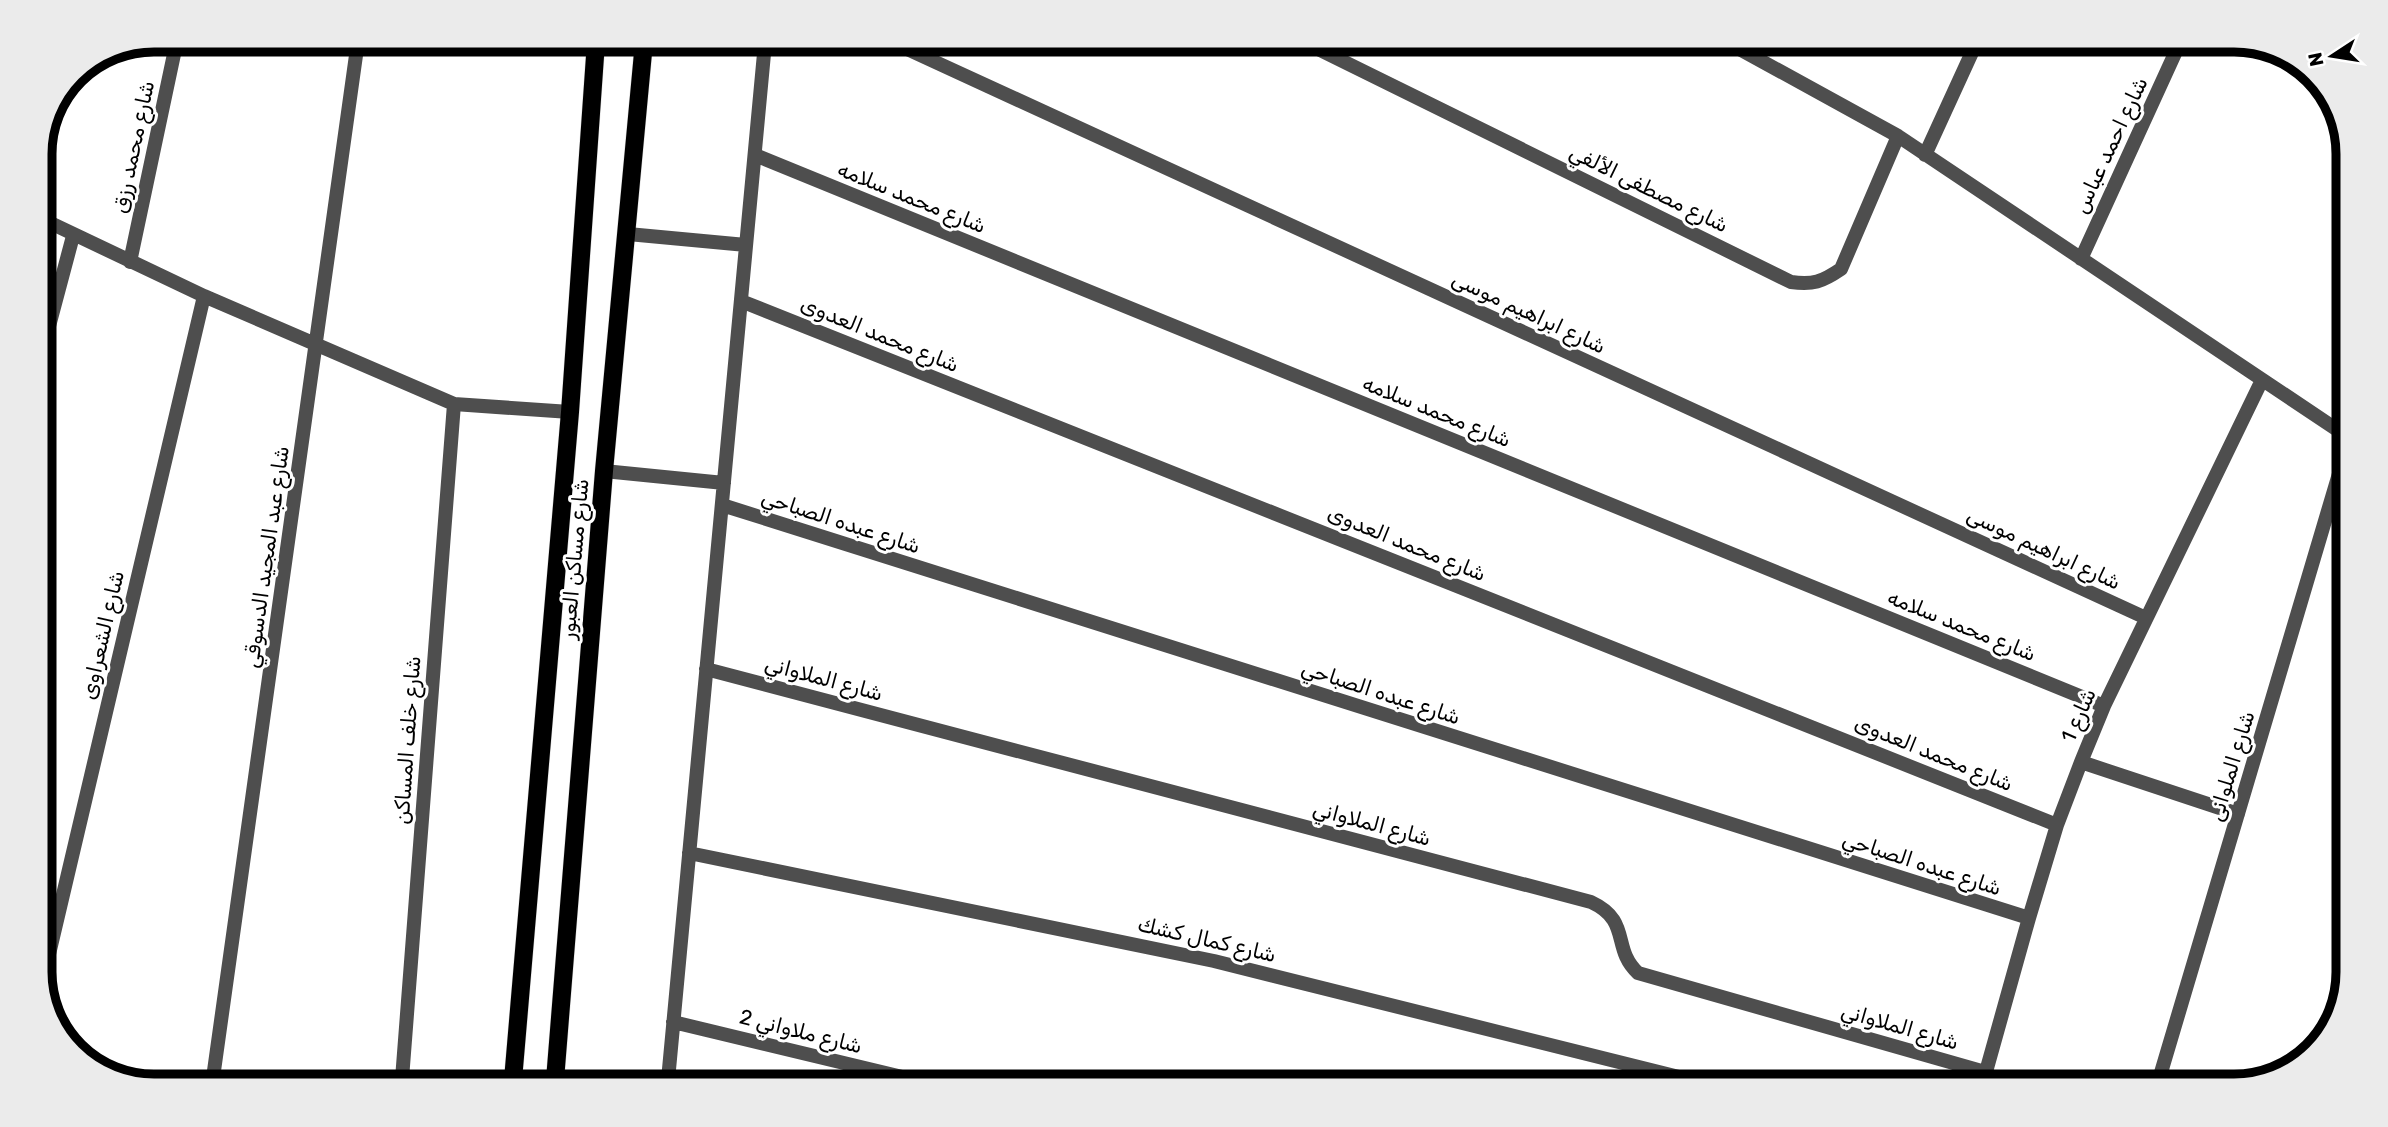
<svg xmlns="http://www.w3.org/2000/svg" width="2388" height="1127" viewBox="0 0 2388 1127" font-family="Rubik,'Noto Naskh Arabic',sans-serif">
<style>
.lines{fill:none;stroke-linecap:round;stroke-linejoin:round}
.primary-casing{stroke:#dbdbdb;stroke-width:19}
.street{stroke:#4e4e4e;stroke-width:14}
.primary{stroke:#000;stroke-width:18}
.labels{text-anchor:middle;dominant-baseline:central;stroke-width:6;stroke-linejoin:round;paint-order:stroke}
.street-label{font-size:21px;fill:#000;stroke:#fff}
.rim{fill:none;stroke:#000;stroke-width:9}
</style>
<rect width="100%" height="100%" fill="#fff"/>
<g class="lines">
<defs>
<path id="primary" d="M513,1080L570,412L596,42
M555,1080L604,471L644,42"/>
</defs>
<use href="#primary" class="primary-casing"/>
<path class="street" d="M894,43L2146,618
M1310,45L1791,282C1813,285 1822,282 1841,269L1898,136
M1736,47L1898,136L2345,435
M755,155L2104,706
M1925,155L1974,48
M40,218L204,296L454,404L570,412
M628,234L746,245
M2081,259L2177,49
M130,262L177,40
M741,301L2057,825
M40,360L73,236
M604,471L724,483
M722,505L2029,918
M706,669L1591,902C1632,921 1611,948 1638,973L1985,1072
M2081,762L2238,814
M689,853L1214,961L1711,1085
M42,984L204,296
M673,1022L919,1081
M213,1078L358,41
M402,1079L454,404
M668,1080L765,43
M1982,1086L2029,918L2057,825L2081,762L2104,706L2262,380
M2157,1086L2344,457"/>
<use href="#primary" class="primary"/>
</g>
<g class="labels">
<g class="street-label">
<text transform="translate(2110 145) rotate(-65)">شارع احمد عباس</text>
<text transform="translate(133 147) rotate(-78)">شارع محمد رزق</text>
<text transform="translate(1649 188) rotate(26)">شارع مصطفى الألفي</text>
<text transform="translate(912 197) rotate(22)">شارع محمد سلامه</text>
<text transform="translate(1529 312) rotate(25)">شارع ابراهيم موسى</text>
<text transform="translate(880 334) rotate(22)">شارع محمد العدوى</text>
<text transform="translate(1437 411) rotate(22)">شارع محمد سلامه</text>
<text transform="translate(841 521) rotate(18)">شارع عبده الصباحي</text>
<text transform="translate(1407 543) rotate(22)">شارع محمد العدوى</text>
<text transform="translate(2044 548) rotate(25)">شارع ابراهيم موسى</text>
<text transform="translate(266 557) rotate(-82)">شارع عبد المجيد الدسوقي</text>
<text transform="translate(574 559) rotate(-85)">شارع مساكن العبور</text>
<text transform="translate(1962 625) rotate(22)">شارع محمد سلامه</text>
<text transform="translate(102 635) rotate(-77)">شارع الشعراوى</text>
<text transform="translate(824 678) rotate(15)">شارع الملاواني</text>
<text transform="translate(1381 692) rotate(18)">شارع عبده الصباحي</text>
<text transform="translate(2078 715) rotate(-66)">شارع 1</text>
<text transform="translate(407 740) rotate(-86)">شارع خلف المساكن</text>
<text transform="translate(1934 753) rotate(22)">شارع محمد العدوى</text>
<text transform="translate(2231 766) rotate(-73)">شارع الملوانى</text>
<text transform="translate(1372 823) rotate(15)">شارع الملاواني</text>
<text transform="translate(1922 863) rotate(18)">شارع عبده الصباحي</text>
<text transform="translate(1207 939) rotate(13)">شارع كمال كشك</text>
<text transform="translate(1900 1026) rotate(16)">شارع الملاواني</text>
<text transform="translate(801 1031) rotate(14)">شارع ملاواني 2</text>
</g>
</g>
<path d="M0 0H2388V1127H0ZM154 52H2234A102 102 0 0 1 2336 154V972A102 102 0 0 1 2234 1074H154A102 102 0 0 1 52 972V154A102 102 0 0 1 154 52Z" fill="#ebebeb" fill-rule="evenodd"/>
<path class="rim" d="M154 52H2234A102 102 0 0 1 2336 154V972A102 102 0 0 1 2234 1074H154A102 102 0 0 1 52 972V154A102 102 0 0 1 154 52Z"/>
<g transform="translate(2332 56) rotate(258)" stroke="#ffffff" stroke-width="5" paint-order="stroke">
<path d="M0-5L12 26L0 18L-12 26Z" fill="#000000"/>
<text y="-10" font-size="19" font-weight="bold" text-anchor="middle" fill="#000000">N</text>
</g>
</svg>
